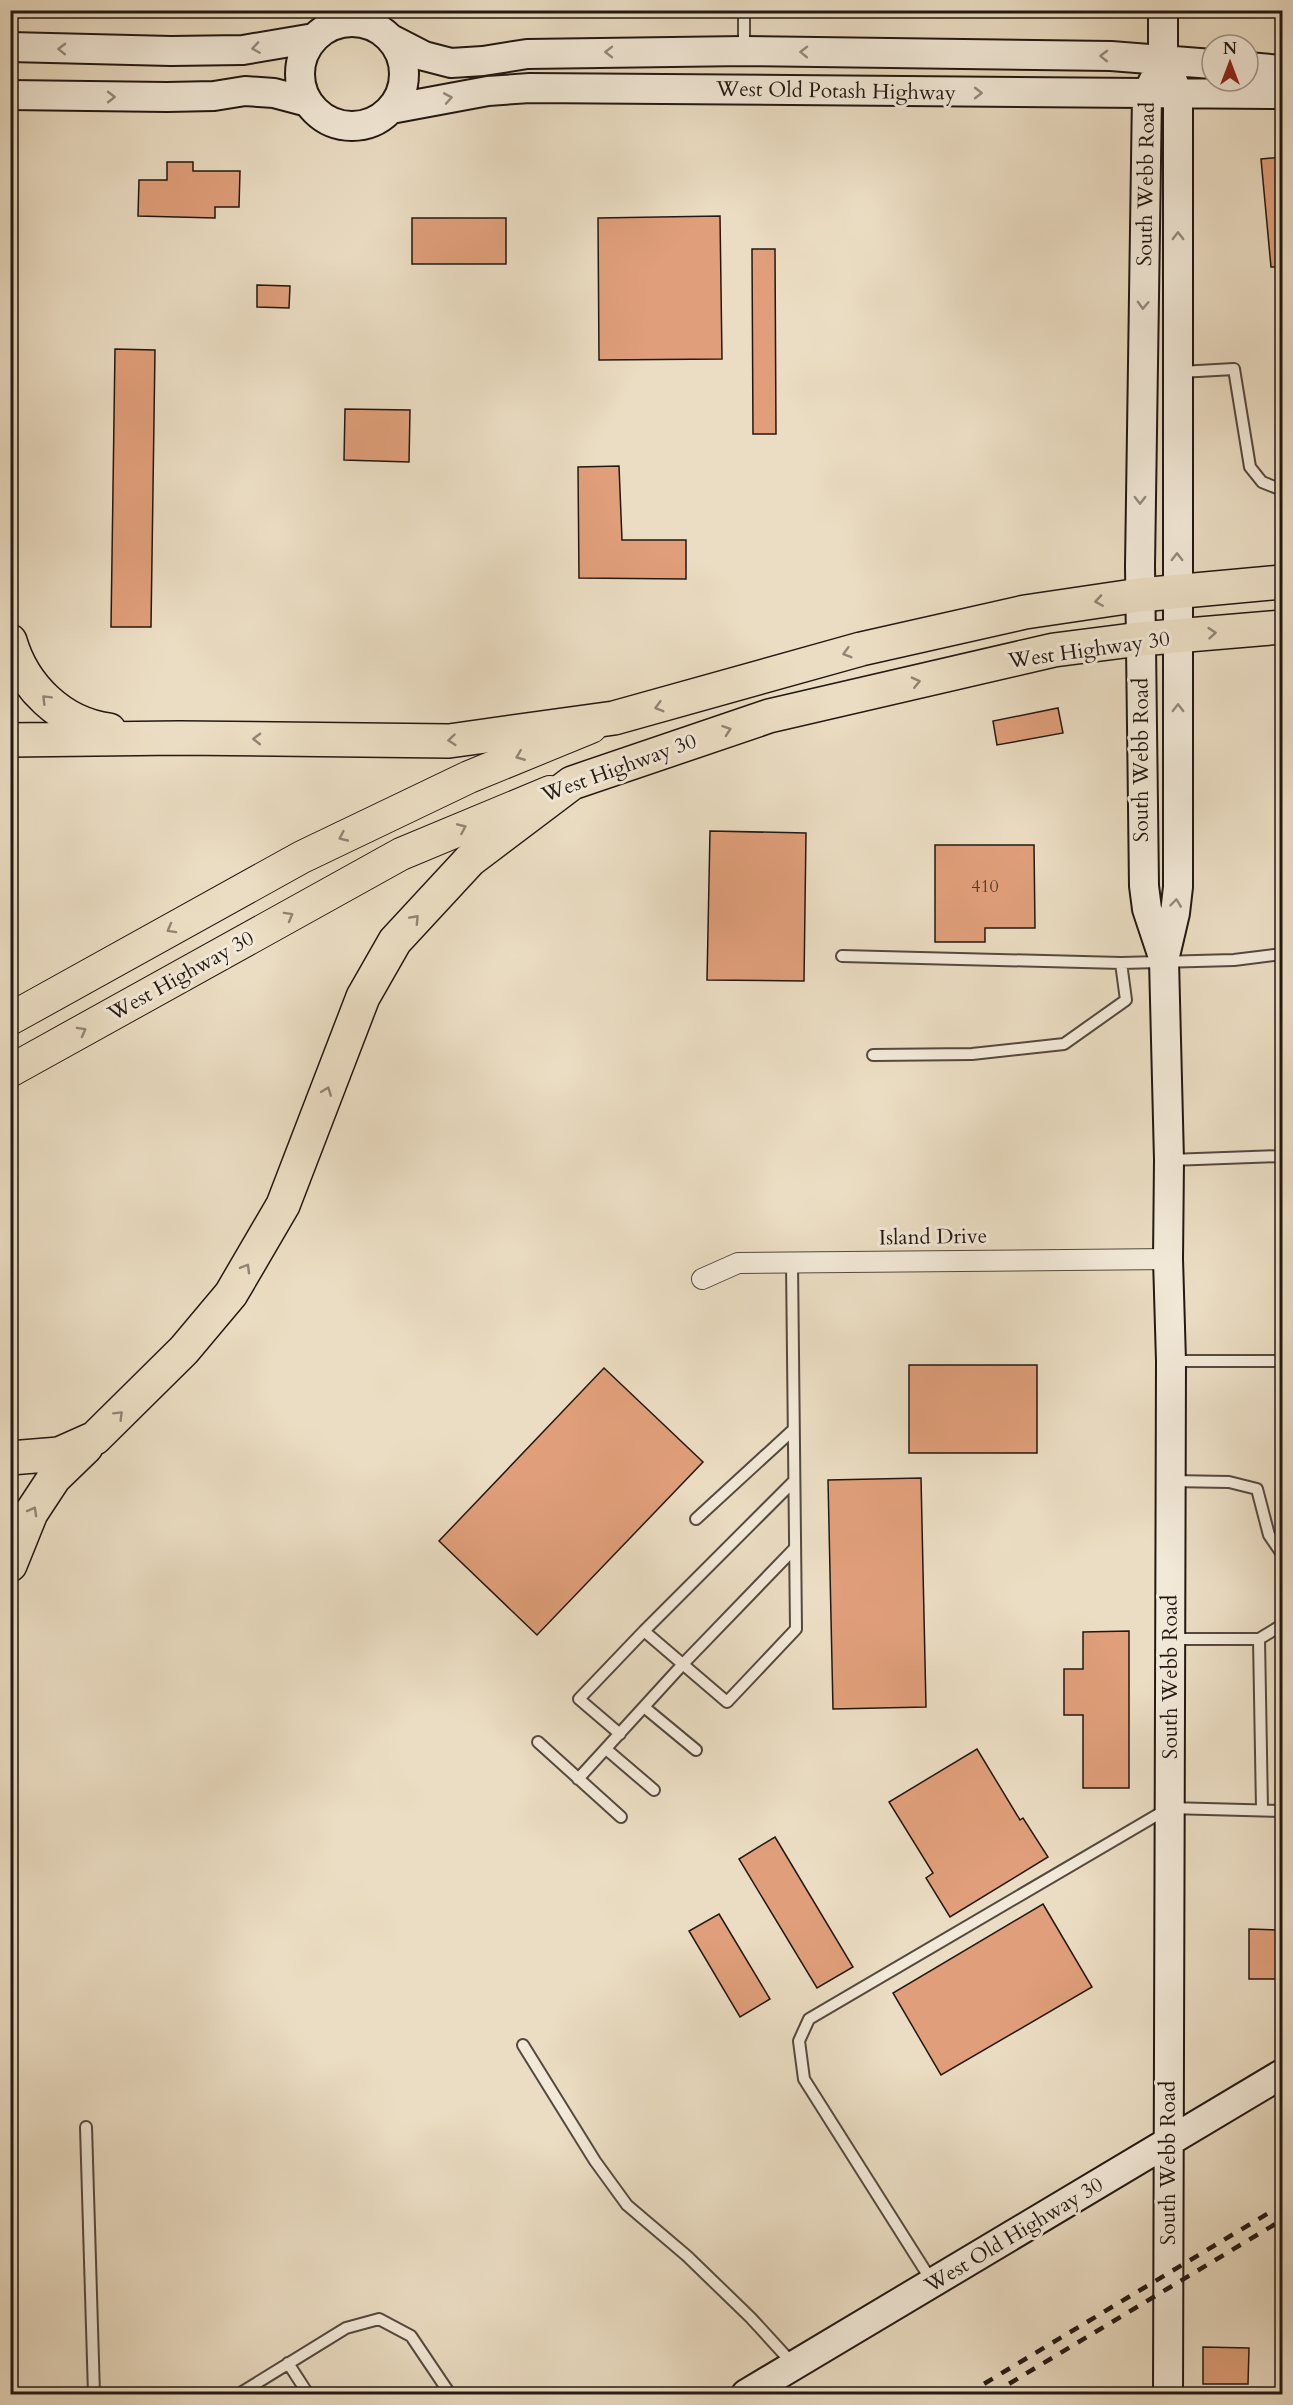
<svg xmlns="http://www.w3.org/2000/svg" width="1293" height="2405" viewBox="0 0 1293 2405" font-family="Cardo,serif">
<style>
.building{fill:#e09f7a;stroke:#231813;stroke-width:1.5}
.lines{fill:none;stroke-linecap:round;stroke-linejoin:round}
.lane-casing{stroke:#55493f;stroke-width:14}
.street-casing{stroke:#55493f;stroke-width:22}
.secondary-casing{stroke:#231813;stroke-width:32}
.primary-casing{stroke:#231813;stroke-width:34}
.highway-casing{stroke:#231813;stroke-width:36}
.lane{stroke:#f2e9d8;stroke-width:10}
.street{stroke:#f2e9d8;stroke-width:20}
.secondary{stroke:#f2e9d8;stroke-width:28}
.primary{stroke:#ebddc3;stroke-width:32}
.highway{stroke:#ebddc3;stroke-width:33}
.rail{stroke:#231813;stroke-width:4.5;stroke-dasharray:10 10;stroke-linecap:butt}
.oneway{stroke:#958b7f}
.oneway2{stroke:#918474}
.labels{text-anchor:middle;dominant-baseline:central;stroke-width:6;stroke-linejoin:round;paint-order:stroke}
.number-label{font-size:18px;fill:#523a2d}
.street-label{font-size:21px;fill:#231813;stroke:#f2e9d8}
</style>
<rect width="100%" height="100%" fill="#ebddc3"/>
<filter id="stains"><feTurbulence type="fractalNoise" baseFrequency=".00333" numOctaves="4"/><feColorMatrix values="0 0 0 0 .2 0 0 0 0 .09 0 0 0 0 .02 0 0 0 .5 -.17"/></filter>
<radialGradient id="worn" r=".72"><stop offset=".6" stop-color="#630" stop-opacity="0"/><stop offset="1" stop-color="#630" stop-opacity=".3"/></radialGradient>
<path class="building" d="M1282,157V267H1271L1261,159Z
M167,162H193V171H240L239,207H215V218L138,216L139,180H167Z
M720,216L722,359L599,360L598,218Z
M412,218H506V264H412Z
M752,249H775L776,434H753Z
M257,285L290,286L289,308L257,307Z
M115,349L155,350L151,627H111Z
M345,409L410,410L409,462L344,460Z
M619,466L622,540H686V579L579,578L578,467Z
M1058,708L1063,733L997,745L993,721Z
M710,831L806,833L804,981L707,980Z
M935,845H1034L1035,928H985V942H935Z
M909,1365H1037V1453H909Z
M604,1368L703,1462L537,1635L439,1541Z
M921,1478L926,1707L833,1709L828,1480Z
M1129,1631V1788H1083V1715H1064V1669H1083V1632Z
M977,1749L1020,1820L1023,1818L1048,1857L950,1917L926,1878L933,1873L889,1802Z
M775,1837L853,1967L817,1988L739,1859Z
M1043,1904L1092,1987L941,2075L893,1993Z
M719,1914L770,1999L740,2017L689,1931Z
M1249,1929L1279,1930L1278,1979H1249Z
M1203,2347L1249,2348L1248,2384H1203Z"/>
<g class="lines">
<defs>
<path id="lane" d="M744,10V49
M1180,372L1234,369L1250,467L1262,482L1282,490
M842,956L1121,963L1234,960L1282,954
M873,1055L972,1054L1064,1044L1126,1000L1121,963
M1170,1160L1282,1156
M792,1263L796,1629L727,1702L644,1631L793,1482
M1171,1361H1282
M1171,1481L1229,1482L1257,1489L1269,1535L1282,1554
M696,1519L793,1430
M1170,1639H1259L1282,1625
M1259,1639L1262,1809
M644,1707L696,1750
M620,1734L579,1699L644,1631
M538,1742L621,1817
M606,1749L654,1790
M578,1779L683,1664L794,1549
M523,2045L595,2161L627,2205L687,2256L751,2318L794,2365
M86,2127L94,2394
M933,2283L804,2079L799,2041L809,2019L1169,1808L1282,1811
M288,2363L308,2394
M239,2394L346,2328L379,2319L411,2336L450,2394"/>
<path id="street" d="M370,10L377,28
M327,28L334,10
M702,1279L738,1263L1168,1259"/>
<path id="secondary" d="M1163,10V61L1147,94L1140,566L1144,886L1147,909L1164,960
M300 74a52 52 0 1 1 104 0a52 52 0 1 1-104 0Z
M391,39L424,56L451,63L483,61L527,54L744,51L1111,56L1212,64
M10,47L171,51L243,50L314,38
M1163,61L1178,92V887L1175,913L1164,960L1169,1160L1168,1259L1171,1361L1168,2394
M1248,67L1282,70
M10,95L167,97L214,96L245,91L274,93L308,102
M391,109L488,91L530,88L1282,94
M746,2394L1282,2074"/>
<path id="primary" d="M10,1019L302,857L469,777L591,727
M10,1071L401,854L550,792"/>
<path id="highway" d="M10,641C23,686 61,724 109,730
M10,740L179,738L449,741L614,718L861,649L1025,612L1140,595L1282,582
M10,1458L59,1454L95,1438L184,1350L231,1294L283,1205L363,997L395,941L470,860L572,783L769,716L1054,650L1140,639L1282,627
M10,1565L31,1513L54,1478L86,1447"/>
</defs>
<use href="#lane" class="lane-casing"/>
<use href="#street" class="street-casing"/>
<use href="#secondary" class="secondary-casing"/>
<use href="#primary" class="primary-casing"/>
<use href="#highway" class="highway-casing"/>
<use href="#lane" class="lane"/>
<use href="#street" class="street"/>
<use href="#secondary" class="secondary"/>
<use href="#primary" class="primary"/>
<use href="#highway" class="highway"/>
<path class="rail" d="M967,2394L1282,2205
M992,2394L1282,2220"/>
</g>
<defs><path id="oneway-chevron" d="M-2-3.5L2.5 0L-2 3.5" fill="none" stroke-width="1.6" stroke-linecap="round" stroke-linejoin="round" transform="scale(1.5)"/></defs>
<g class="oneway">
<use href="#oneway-chevron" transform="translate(256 48) rotate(171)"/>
<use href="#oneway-chevron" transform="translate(62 49) rotate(-179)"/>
<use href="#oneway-chevron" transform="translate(609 52) rotate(180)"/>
<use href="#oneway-chevron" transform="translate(804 52) rotate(-179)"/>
<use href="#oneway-chevron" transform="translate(1104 56) rotate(-179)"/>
<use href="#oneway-chevron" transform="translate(978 93)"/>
<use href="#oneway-chevron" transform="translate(111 97)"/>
<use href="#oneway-chevron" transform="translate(448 98) rotate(-10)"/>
<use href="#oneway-chevron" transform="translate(1178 236) rotate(-90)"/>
<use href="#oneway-chevron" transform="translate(1143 305) rotate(92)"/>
<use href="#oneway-chevron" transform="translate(1140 500) rotate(90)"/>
<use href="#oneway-chevron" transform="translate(1177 557) rotate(-90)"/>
<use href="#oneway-chevron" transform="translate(1178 708) rotate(-90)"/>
<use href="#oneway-chevron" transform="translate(1176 903) rotate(-83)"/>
</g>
<g class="oneway2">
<use href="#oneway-chevron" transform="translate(1099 601) rotate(171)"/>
<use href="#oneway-chevron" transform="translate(1212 633) rotate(-5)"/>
<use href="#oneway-chevron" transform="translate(847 653) rotate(164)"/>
<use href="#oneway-chevron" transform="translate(916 682) rotate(-13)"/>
<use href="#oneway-chevron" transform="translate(46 699) rotate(-135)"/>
<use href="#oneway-chevron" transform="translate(659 707) rotate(164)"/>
<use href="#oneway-chevron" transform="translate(727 730) rotate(-19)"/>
<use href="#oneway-chevron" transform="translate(257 739) rotate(-179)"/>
<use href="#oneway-chevron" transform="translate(452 740) rotate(175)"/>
<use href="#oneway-chevron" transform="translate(520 756) rotate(158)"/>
<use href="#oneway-chevron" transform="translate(462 828) rotate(-23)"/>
<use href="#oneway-chevron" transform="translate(343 837) rotate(155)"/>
<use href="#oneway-chevron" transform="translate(289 916) rotate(-29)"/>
<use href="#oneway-chevron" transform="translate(415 919) rotate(-47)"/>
<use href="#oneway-chevron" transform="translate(171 929) rotate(151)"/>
<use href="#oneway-chevron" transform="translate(82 1031) rotate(-29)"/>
<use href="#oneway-chevron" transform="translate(327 1091) rotate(-69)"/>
<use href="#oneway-chevron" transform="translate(246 1268) rotate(-60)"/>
<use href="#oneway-chevron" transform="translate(119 1415) rotate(-45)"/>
<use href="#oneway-chevron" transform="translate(33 1511) rotate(-61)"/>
</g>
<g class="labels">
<g class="number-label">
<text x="985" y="886">410</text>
</g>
<g class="street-label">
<text transform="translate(836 91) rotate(1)">West Old Potash Highway</text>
<text transform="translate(1146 184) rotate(-89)">South Webb Road</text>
<text transform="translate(1089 650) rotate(-8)">West Highway 30</text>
<text transform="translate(1141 760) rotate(-90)">South Webb Road</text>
<text transform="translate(619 768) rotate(-20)">West Highway 30</text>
<text transform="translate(181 976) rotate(-29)">West Highway 30</text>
<text transform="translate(933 1237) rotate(-1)">Island Drive</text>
<text transform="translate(1170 1677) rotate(-90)">South Webb Road</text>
<text transform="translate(1168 2163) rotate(-90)">South Webb Road</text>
<text transform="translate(1014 2235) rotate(-31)">West Old Highway 30</text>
</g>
</g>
<rect width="1293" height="2405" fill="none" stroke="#ebddc3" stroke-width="36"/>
<rect x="12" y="12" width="1269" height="2381" fill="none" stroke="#231813" stroke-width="3"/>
<rect x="18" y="18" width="1257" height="2369" fill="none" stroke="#231813" stroke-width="1.5"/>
<g transform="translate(1230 63)"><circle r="28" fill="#f2e9d8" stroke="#9f9589" stroke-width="1.5"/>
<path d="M0-4.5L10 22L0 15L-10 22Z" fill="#8f2418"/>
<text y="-9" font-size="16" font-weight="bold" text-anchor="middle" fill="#231813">N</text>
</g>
<rect width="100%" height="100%" filter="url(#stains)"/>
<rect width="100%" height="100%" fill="url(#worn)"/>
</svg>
